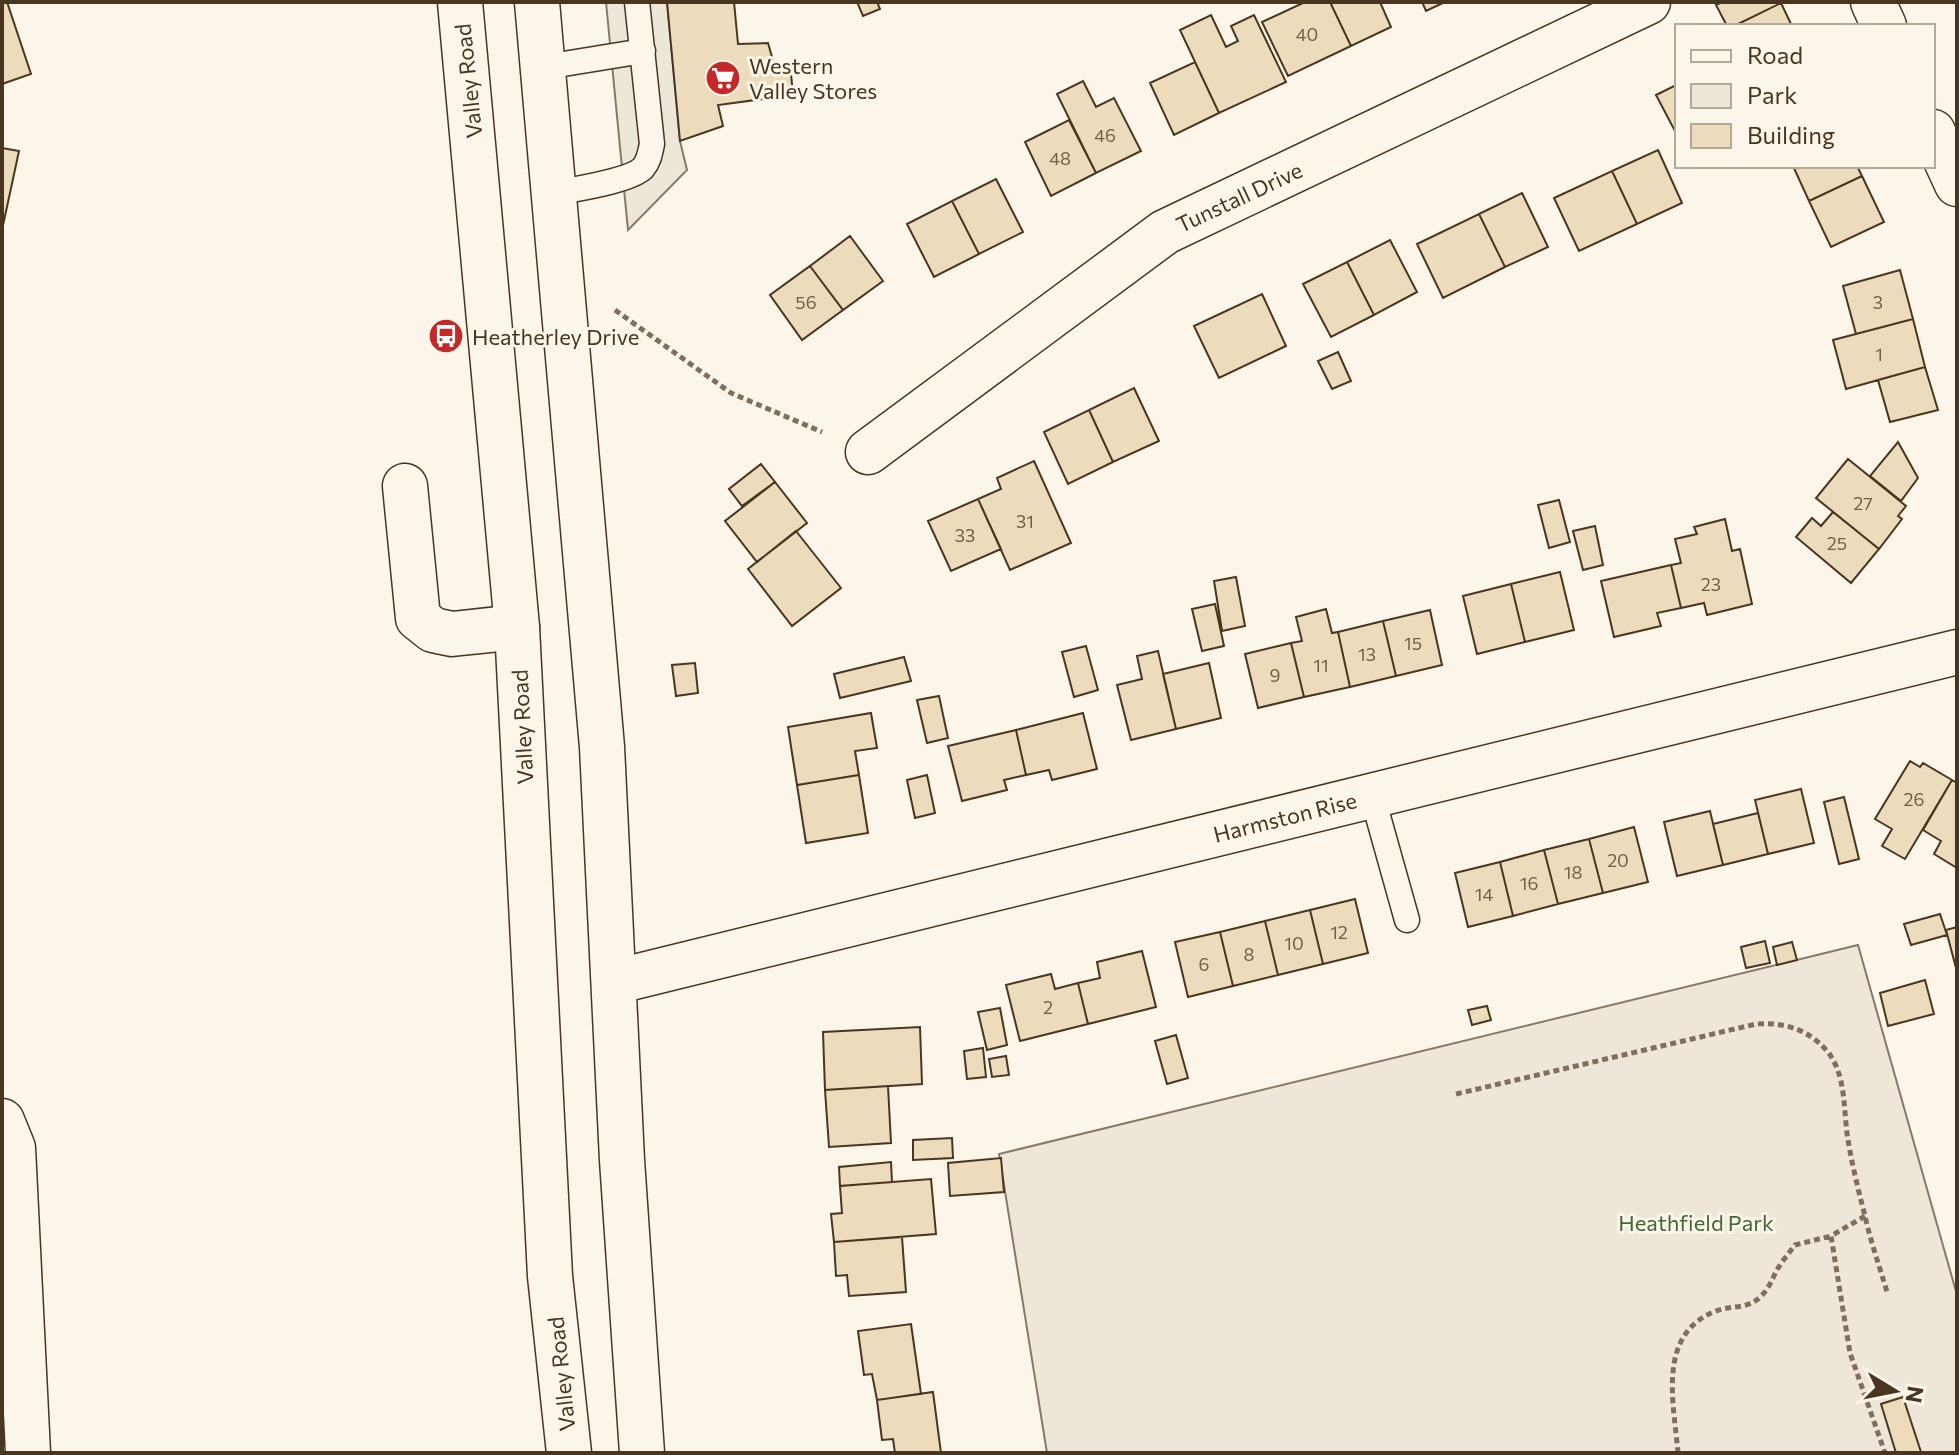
<svg xmlns="http://www.w3.org/2000/svg" width="1959" height="1455" viewBox="0 0 1959 1455" font-family="Commissioner,sans-serif">
<style>
.green{fill:#ede6d9;stroke:#887966;stroke-width:2}
.parking{fill:#ede7d9;stroke:#887966;stroke-width:2}
.building{fill:#ecdcbc;stroke:#4a3520;stroke-width:2}
.lines{fill:none;stroke-linecap:round;stroke-linejoin:round}
.service-casing{stroke:#4a3520;stroke-width:27}
.minor-casing{stroke:#4a3520;stroke-width:47}
.trunk-casing{stroke:#4a3520;stroke-width:47}
.path{stroke:#7f6f5c;stroke-width:5;stroke-dasharray:6 4;stroke-linecap:butt}
.service{stroke:#fbf6e9;stroke-width:24}
.minor{stroke:#fbf6e9;stroke-width:44}
.trunk{stroke:#fbf6e9;stroke-width:44}
.labels{text-anchor:middle;dominant-baseline:central;stroke-width:6;stroke-linejoin:round;paint-order:stroke}
.number-label{font-size:18px;fill:#725f47}
.poi-label{font-size:22px;fill:#4a3520;stroke:#fbf6e9;text-anchor:start}
.street-label{font-size:22px;fill:#4a3520;stroke:#fbf6e9}
.park-label{font-size:22px;fill:#436837;stroke:#fbf6e9}
</style>
<rect width="100%" height="100%" fill="#fbf6e9"/>
<path class="green" d="M1858,945L1957,1295V1453H1047L999,1154Z"/>
<path class="parking" d="M606,2H667L680,141L687,170L628,230Z"/>
<path class="building" d="M2,2H7L31,74L2,84Z
M667,2H734L738,44L768,43L774,64L790,63L793,95L718,105L723,126L680,141Z
M857,2H877L880,9L863,16Z
M1305,2H1330L1351,46L1288,76L1262,22Z
M1330,2H1380L1391,27L1351,46Z
M1422,2H1445L1426,11Z
M1722,2H1781V3L1734,26H1727L1716,5Z
M1781,3L1792,26H1734Z
M1211,15L1226,47L1238,41L1231,26L1254,15L1286,82L1219,113L1180,30Z
M1195,62L1219,113L1174,135L1150,83Z
M1083,81L1096,107L1114,98L1141,151L1096,173L1057,94Z
M1674,86L1677,91L1676,133L1656,95Z
M1069,120L1096,173L1051,196L1025,142Z
M2,148L19,151L2,230Z
M1658,150L1682,203L1637,224L1612,171Z
M1793,166H1857L1862,176L1809,201Z
M1612,171L1637,224L1579,251L1554,198Z
M1862,176L1884,222L1831,247L1809,201Z
M996,179L1023,232L979,254L952,201Z
M1522,193L1548,247L1505,267L1479,214Z
M952,201L979,254L934,277L907,224Z
M1479,214L1505,267L1443,298L1417,244Z
M850,236L883,281L843,310L810,266Z
M1390,240L1417,292L1374,315L1347,262Z
M1347,262L1374,315L1331,337L1303,284Z
M810,266L843,310L802,340L770,295Z
M1900,270L1913,319L1856,334L1843,286Z
M1262,294L1286,346L1219,378L1194,326Z
M1913,319L1925,367L1846,389L1833,340Z
M1338,352L1351,381L1332,389L1318,361Z
M1925,367L1938,410L1890,422L1878,380Z
M1134,388L1159,441L1113,462L1089,410Z
M1089,410L1113,462L1068,484L1044,432Z
M1898,442L1918,478L1901,501L1870,476Z
M1848,459L1906,506L1898,516L1902,519L1879,549L1816,498Z
M1034,461L1071,543L1010,570L978,499L1001,489L997,478Z
M761,464L775,482L742,506L729,489Z
M775,482L807,523L757,562L725,521Z
M978,499L1001,549L951,571L928,521Z
M1559,500L1570,542L1549,548L1538,505Z
M1833,512L1879,549L1851,583L1796,537L1812,518L1821,526Z
M1725,519L1732,551L1740,549L1752,604L1707,615L1704,603L1681,608L1671,565L1681,563L1675,539L1697,534L1694,527Z
M1595,526L1603,565L1583,570L1573,531Z
M796,531L841,588L792,626L748,569Z
M1671,565L1681,608L1657,613L1661,626L1614,637L1601,581Z
M1560,572L1574,630L1525,642L1511,584Z
M1236,577L1245,626L1222,631L1214,581Z
M1511,584L1525,642L1477,654L1463,596Z
M1215,604L1224,646L1202,651L1192,609Z
M1326,609L1332,633L1338,632L1350,687L1304,697L1291,643L1302,641L1296,617Z
M1430,610L1442,665L1396,676L1383,621Z
M1383,621L1396,676L1350,687L1338,632Z
M1291,643L1304,697L1258,708L1245,654Z
M1086,646L1098,690L1074,697L1062,652Z
M1158,651L1176,729L1131,740L1117,685L1142,679L1137,656Z
M904,657L911,681L840,698L834,674Z
M695,663L698,693L676,696L672,665Z
M1209,663L1221,718L1176,729L1163,674Z
M939,696L948,738L927,743L917,700Z
M871,713L877,748L855,751L859,775L797,785L788,727Z
M1083,713L1097,769L1052,780L1049,770L1026,775L1016,730Z
M1016,730L1026,775L1004,780L1007,790L962,801L948,746Z
M1910,761L1920,767L1923,763L1952,780L1905,859L1882,846L1892,829L1875,819Z
M859,775L868,833L806,843L797,785Z
M927,775L935,813L915,818L907,780Z
M1952,780L1957,783V868L1934,854L1941,841L1923,830Z
M1801,789L1814,843L1768,854L1755,800Z
M1844,797L1859,859L1839,864L1824,802Z
M1710,811L1723,865L1677,876L1664,822Z
M1758,813L1768,854L1723,865L1713,824Z
M1634,827L1648,882L1603,893L1589,839Z
M1589,839L1603,893L1558,904L1544,850Z
M1544,850L1558,904L1513,916L1500,862Z
M1500,862L1513,916L1468,927L1455,873Z
M1355,899L1368,953L1323,964L1310,910Z
M1310,910L1323,964L1278,975L1265,921Z
M1940,914L1947,935L1911,945L1904,924Z
M1265,921L1278,975L1233,986L1220,932Z
M1957,927V967L1956,968L1946,930Z
M1220,932L1233,986L1188,997L1175,942Z
M1765,941L1770,963L1746,968L1741,947Z
M1792,942L1797,960L1777,965L1773,947Z
M1142,951L1156,1007L1088,1024L1078,983L1100,978L1097,962Z
M1051,974L1055,989L1078,983L1088,1024L1020,1041L1006,985Z
M1925,980L1934,1014L1888,1026L1880,993Z
M1487,1006L1491,1020L1472,1025L1468,1010Z
M1000,1008L1007,1045L987,1050L978,1012Z
M920,1027L922,1084L825,1090L823,1032Z
M1176,1035L1188,1078L1167,1084L1155,1041Z
M983,1048L986,1077L967,1079L964,1051Z
M1006,1056L1009,1075L992,1077L989,1059Z
M888,1086L891,1143L829,1147L825,1090Z
M952,1138L953,1158L913,1160V1140Z
M1001,1158L1004,1192L950,1196L948,1163Z
M891,1162L892,1182L840,1186L839,1167Z
M931,1179L936,1234L834,1242L831,1214L842,1213L840,1186Z
M902,1237L906,1292L849,1296L847,1275L836,1276L834,1242Z
M911,1324L921,1394L877,1400L872,1374L864,1375L858,1331Z
M933,1392L941,1453H895L893,1439L882,1440L877,1400Z
M1903,1397L1921,1452L1896,1453L1881,1404Z"/>
<g class="lines">
<defs>
<path id="service" d="M545,67L643,51
M555,193C575,189 630,181 643,168C649,161 650,153 652,144L637,2
M1372,795L1407,920"/>
<path id="minor" d="M1873,2L1884,26
M1933,132L1957,184
M868,452L1165,232L1648,2
M405,486L418,618L433,630L452,634L517,627
M614,982L1957,652
M2,1121L13,1148L28,1453"/>
<path id="trunk" d="M460,2L517,627L550,1276L569,1453
M537,2L602,747L622,1160L642,1453"/>
</defs>
<use href="#service" class="service-casing"/>
<use href="#minor" class="minor-casing"/>
<use href="#trunk" class="trunk-casing"/>
<path class="path" d="M615,310L731,393L822,432
M1456,1094L1756,1024C1784,1022 1808,1029 1827,1051C1847,1075 1843,1111 1848,1140C1852,1164 1858,1189 1864,1212C1870,1240 1880,1268 1888,1295
M1865,1216L1831,1236L1850,1353L1885,1453
M1678,1453C1674,1403 1656,1334 1716,1311C1731,1305 1748,1310 1761,1296C1769,1289 1772,1279 1777,1270C1782,1261 1789,1253 1795,1245L1831,1236"/>
<use href="#service" class="service"/>
<use href="#minor" class="minor"/>
<use href="#trunk" class="trunk"/>
</g>
<defs>
<symbol id="supermarket-disc" viewBox="-11 -11 22 22"><circle r="9.5" fill="#c62828" stroke="#fbf6e9"/><path d="M-6-5.5h2.5l.6 2H6L4.5 2H-2.5L-4.4-4H-6ZM-1.5 3.2a1.3 1.3 0 1 0 .1 0ZM3 3.2a1.3 1.3 0 1 0 .1 0Z" fill="#fff"/></symbol>
<symbol id="bus-disc" viewBox="-11 -11 22 22"><circle r="9.5" fill="#c62828" stroke="#fbf6e9"/><path d="M-5-6H5V4H4V6H2V4H-2V6H-4V4H-5ZM-3.5-4V0h7V-4ZM-3.5 1.2v1.5H-2V1.2ZM2 1.2v1.5H3.5V1.2Z" fill="#fff"/></symbol>
</defs>
<g fill-rule="evenodd">
<use href="#supermarket-disc" x="703" y="58" width="40" height="40"/>
<use href="#bus-disc" x="426" y="316" width="40" height="40"/>
</g>
<g class="labels">
<g class="number-label">
<text x="1307" y="34">40</text>
<text x="1105" y="135">46</text>
<text x="1060" y="158">48</text>
<text x="806" y="302">56</text>
<text x="1878" y="302">3</text>
<text x="1879" y="354">1</text>
<text x="1863" y="503">27</text>
<text x="1025" y="521">31</text>
<text x="965" y="535">33</text>
<text x="1837" y="543">25</text>
<text x="1711" y="584">23</text>
<text x="1413" y="643">15</text>
<text x="1367" y="654">13</text>
<text x="1321" y="665">11</text>
<text x="1275" y="675">9</text>
<text x="1914" y="799">26</text>
<text x="1618" y="860">20</text>
<text x="1573" y="872">18</text>
<text x="1529" y="883">16</text>
<text x="1484" y="894">14</text>
<text x="1339" y="932">12</text>
<text x="1294" y="943">10</text>
<text x="1249" y="954">8</text>
<text x="1204" y="964">6</text>
<text x="1048" y="1007">2</text>
</g>
<g class="poi-label">
<text x="749" y="65">Western<tspan x="749" dy="25">Valley Stores</tspan></text>
<text x="472" y="336">Heatherley Drive</text>
</g>
<g class="street-label">
<text transform="translate(468 81) rotate(-96)">Valley Road</text>
<text transform="translate(1239 197) rotate(-25)">Tunstall Drive</text>
<text transform="translate(522 727) rotate(-93)">Valley Road</text>
<text transform="translate(1285 817) rotate(-14)">Harmston Rise</text>
<text transform="translate(561 1374) rotate(-96)">Valley Road</text>
</g>
<g class="park-label">
<text x="1696" y="1222">Heathfield Park</text>
</g>
</g>
<rect width="1959" height="1455" fill="none" stroke="#4a3520" stroke-width="8"/>
<rect x="1675" y="24" width="260" height="144" fill="#fbf6e9" stroke="#b4a999" stroke-width="2"/>
<rect x="1691" y="50" width="40" height="12" fill="#fbf6e9" stroke="#b4a999" stroke-width="2"/>
<text x="1747" y="64" font-size="24" fill="#4a3520">Road</text>
<rect x="1691" y="84" width="40" height="24" fill="#ede6d9" stroke="#b4a999" stroke-width="2"/>
<text x="1747" y="104" font-size="24" fill="#4a3520">Park</text>
<rect x="1691" y="124" width="40" height="24" fill="#ecdcbc" stroke="#b4a999" stroke-width="2"/>
<text x="1747" y="144" font-size="24" fill="#4a3520">Building</text>
<g transform="translate(1895 1391) rotate(100)" stroke="#fbf6e9" stroke-width="6" paint-order="stroke">
<path d="M0-6L14 30L0 20L-14 30Z" fill="#4a3520"/>
<text y="-12" font-size="22" font-weight="bold" text-anchor="middle" fill="#4a3520">N</text>
</g>
</svg>
